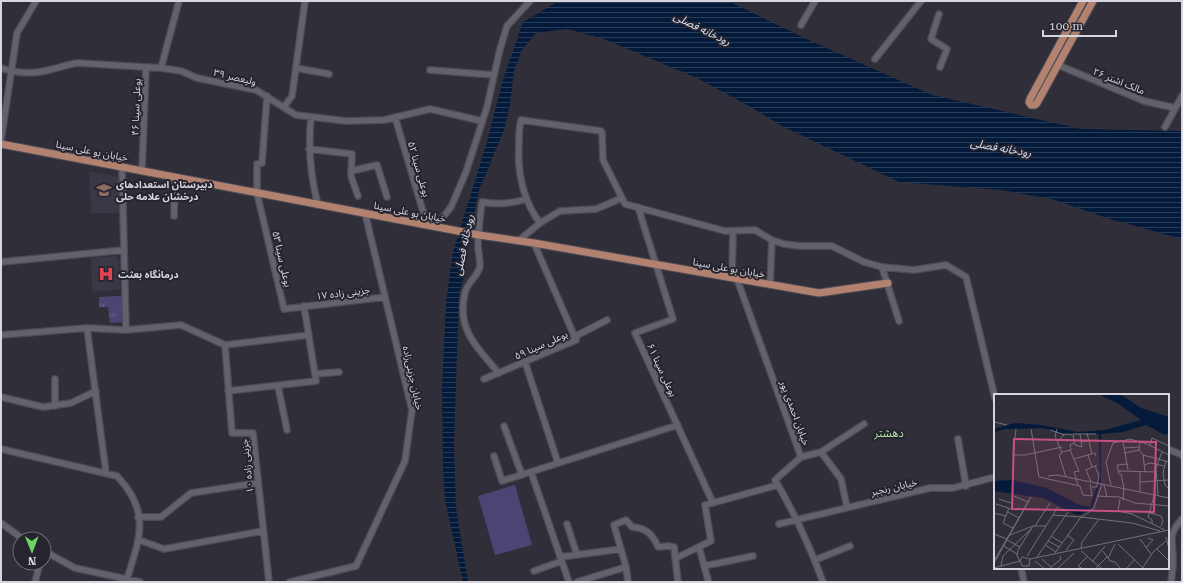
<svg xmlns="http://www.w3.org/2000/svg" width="1183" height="583" viewBox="0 0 1183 583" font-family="'Roboto Serif','Noto Sans Arabic',serif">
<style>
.built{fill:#3a3847}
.park{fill:url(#park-tufts)}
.pitch{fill:#4e4474}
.water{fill:url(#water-rules)}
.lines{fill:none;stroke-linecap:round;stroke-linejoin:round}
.minor-casing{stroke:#4d4c54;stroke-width:8}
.major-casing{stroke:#4d4c54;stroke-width:9}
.minor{stroke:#63616c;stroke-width:5.5}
.major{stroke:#b38170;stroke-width:7}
.labels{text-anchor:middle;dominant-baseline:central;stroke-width:4;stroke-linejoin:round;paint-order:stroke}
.street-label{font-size:10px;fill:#d6d6dc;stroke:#26242e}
.poi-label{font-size:10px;font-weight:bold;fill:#d6d6dc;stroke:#26242e;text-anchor:start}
.water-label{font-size:11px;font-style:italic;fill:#d7e4f7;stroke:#26242e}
.neighbourhood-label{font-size:11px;fill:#b5ebae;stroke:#26242e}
.inset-road{fill:none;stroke:#72717a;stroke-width:1}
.view{fill:#c85182;fill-opacity:0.15;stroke:#c85182;stroke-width:2}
.inset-edge{fill:none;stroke:#d6d6dc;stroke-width:2}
</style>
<defs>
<pattern id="park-tufts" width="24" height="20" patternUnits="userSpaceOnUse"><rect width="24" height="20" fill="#4e4474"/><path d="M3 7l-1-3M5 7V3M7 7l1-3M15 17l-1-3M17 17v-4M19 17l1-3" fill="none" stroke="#675e87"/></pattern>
<pattern id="water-rules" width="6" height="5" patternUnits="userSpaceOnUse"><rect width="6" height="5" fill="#041a3b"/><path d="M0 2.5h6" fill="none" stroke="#283b57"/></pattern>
</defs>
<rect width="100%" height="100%" fill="#302e38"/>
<path class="built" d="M89,171L118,177L120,213H91Z
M115,256L119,260L120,289L118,290L92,292L91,258Z"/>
<path class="park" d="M122,296V322L110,323L108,307H99V297Z"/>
<path class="pitch" d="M515,485L532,545L495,555L478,496Z"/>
<path class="water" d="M559,1H728L811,41L932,95L1081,129L1182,131V239L1110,219L1052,199L1001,190L899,182L784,127L747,105L697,78L647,57L604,39L567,29L536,33L522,50L514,71L510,105L504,130L479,190L468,241L464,275L459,293L454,443L456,508L468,582H463L445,500L443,470L442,387L446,303L453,252L487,142L503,80L523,22Z"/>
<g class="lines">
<defs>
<path id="minor" d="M939,14L931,39L947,49L940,67
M801,25L815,1
M875,59L921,1
M1058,65L1144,101L1175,108
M1,68C18,74 36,74 53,69C62,67 68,64 78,63L161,68L181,71L197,78L256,90L296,115L346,121L384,120L430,109L482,121
M161,68L179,1
M296,68L329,74
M430,70L494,75
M267,96L262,163L257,164V193L284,309L385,297
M284,107L292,96L305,1
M311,117C308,147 310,175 318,205
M395,117L427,225
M1165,127L1182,96
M1,140L17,33L36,1
M309,149L352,154L351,176L358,196
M122,167L126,330
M142,171L146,68
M351,171L377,165L387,197
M638,207L673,319L635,333L713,503
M174,216L175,177
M540,223C522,199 517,172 519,142C519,135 519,127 521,120L601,131L602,133L603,160L625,204L725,231L755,230L772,240L784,244L800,246H832L864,262L882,267L914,270L946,265L966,277L995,398
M435,227L451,207L466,172L487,107L500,49L507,26L530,1
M518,241L540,223L560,211L596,209L622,198
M1,262L124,250
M882,267L899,321
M732,278L733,231
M737,279L801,457L775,480C794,512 810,547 823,582
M770,285L772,240
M87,328L106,473
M1,335L87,328L126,330L181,325L225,345L309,335
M574,337L607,320
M225,345L232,433H253L269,582
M525,362L558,463
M499,373C477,348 456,329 465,293C467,282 478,277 480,266C480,260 479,254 478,248C478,232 480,217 482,202C498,205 511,204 526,199
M315,374L339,372
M55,379V406
M484,379L576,340L534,243
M278,386L287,430
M228,391L316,381L304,306
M1,397L43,407L71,403L96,391
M504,426L522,475
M958,439L966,486
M1,449L117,476C151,512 140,537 127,579
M1168,449L1182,455
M821,452L841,479L847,507
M494,456L502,481L678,425
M801,457L821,452L864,424
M531,472L569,582
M138,517H161L191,493L258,483
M1,523L23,539
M567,524L577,555
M779,524L930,488H953L995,477
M139,540L164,549L263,531
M699,547L708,580
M44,551L75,568L140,582
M560,557L621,549
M676,558L711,541L705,505L778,485
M815,560L850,546
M704,566L753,556
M1021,568L1024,582
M534,571L562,561
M35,582L40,563
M290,582L356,566L405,461L412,410L365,213
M577,582L626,567
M628,582L626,567L614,525L626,520L632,527C647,528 653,535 658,547L668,546L674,547L678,582
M1171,582C1172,575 1173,567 1173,560C1173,540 1167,536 1182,519"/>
<path id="major" d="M1083,1L1030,99L1029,102L1031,105H1035L1037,103L1093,1
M1,144L479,235L534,243L819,293L888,283"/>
</defs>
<use href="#minor" class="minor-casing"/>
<use href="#major" class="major-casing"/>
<use href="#minor" class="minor"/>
<use href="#major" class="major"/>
</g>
<defs>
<symbol id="school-bare" viewBox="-9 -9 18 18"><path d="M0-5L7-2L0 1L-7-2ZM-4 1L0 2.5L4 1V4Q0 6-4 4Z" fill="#8d6e63" stroke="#26242e" stroke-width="2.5" paint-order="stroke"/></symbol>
<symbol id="hospital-bare" viewBox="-9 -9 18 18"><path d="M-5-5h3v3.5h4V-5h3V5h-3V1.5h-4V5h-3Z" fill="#e0444e" stroke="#26242e" stroke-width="2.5" paint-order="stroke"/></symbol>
</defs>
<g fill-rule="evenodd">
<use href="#school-bare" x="93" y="179" width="22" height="22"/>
<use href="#hospital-bare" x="95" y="263" width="22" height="22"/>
</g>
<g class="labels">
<g class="street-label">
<text transform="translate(235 77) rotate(13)">ولیعصر ۳۹</text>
<text transform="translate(1119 81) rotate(22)">مالک اشتر ۲۶</text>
<text transform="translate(136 107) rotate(-88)">بوعلی سینا ۴۶</text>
<text transform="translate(92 151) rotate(11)">خیابان بو علی سینا</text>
<text transform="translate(419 169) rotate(74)">بوعلی سینا ۵۲</text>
<text transform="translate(410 212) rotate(11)">خیابان بو علی سینا</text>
<text transform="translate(282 259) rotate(77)">بوعلی سینا ۵۳</text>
<text transform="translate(729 268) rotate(10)">خیابان بو علی سینا</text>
<text transform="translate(343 293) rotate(-7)">جزینی زاده ۱۷</text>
<text transform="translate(541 345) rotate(-24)">بوعلی سینا ۵۹</text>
<text transform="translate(662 370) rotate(65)">بوعلی سینا ۶۱</text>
<text transform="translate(413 378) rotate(78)">خیابان جزینی‌زاده</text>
<text transform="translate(795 413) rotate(70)">خیابان احمدی پور</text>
<text transform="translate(247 466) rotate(-96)">جزینی زاده ۱۰</text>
<text transform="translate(894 487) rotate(-13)">خیابان رنجبر</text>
</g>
<g class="poi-label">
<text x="116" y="184">دبیرستان استعدادهای<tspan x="116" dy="12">درخشان علامه حلی</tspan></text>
<text x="118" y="274">درمانگاه بعثت</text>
</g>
<g class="water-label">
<text transform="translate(702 29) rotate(26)">رودخانه فصلی</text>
<text transform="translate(1001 148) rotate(10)">رودخانه فصلی</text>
<text transform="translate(464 245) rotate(-78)">رودخانه فصلی</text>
</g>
<g class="neighbourhood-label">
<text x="889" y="433">دهشتر</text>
</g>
</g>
<g transform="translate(994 394)">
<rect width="175" height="175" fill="#302e38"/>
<path d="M104,0H126L147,14L175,23V39L171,41L152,31L129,38L107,40V87L98,114L87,120L83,121L49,104L0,97V87L18,86L53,94L83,110L96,113L106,82L105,40L67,39L49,34L11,35L0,38V35L21,29L48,31L83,38L111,36L147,26L125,10Z" fill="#041a3b"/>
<path class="inset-road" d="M0,28L13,31M22,35L19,61H31L68,53M37,35L45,83L86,92L89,101L98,102L96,90M63,35L61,42L68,59L65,61L72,83M56,36L71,41M93,39L98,60M86,40H102M66,45L71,40L79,41L81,51L88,53L86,40H79M129,47L134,76M86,48L103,46M146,48L145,56L149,61M156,52L158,44L175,52M130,54L145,53M76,56L85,77L80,78L84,91M68,58L77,56L76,51L80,49M130,59L145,56M94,61L98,73M149,61L175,68M149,61L151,78M80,65L101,59L102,62M172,67L169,79L171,91L175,95M150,71L156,69L170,72M124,77L162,78M146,78V98M125,80H127L130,94L129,106M125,80L123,71L134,70M54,82L63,81L175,104M97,88L92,76L103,71M146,88L175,86M110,91L113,103M117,91L112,68L119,49L136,45L153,50L175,61M98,93H103L105,82L101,72M164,101L162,74L168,58M20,102L34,108M103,102L125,103L141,109L175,112M5,105L17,109M126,105L124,117L138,120L171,136M2,110L17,115M15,114L9,129L19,134M14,118L25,124M0,119L12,122M156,119L167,122L169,127L167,132M59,121L87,123L91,121L100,114L108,90M158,130V126L154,123L160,102M41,132L56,109M0,140L13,145M16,141L39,132H52M57,142L68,149M172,143L175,155M146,145L157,160M13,146L26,153M54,147L65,153M124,150L149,174M51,151L62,158M10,152L23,160M152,154L159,146L154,144M87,155L88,148L105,125M163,155L175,167M72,156L80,146L73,141M87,157L108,175M109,157L116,167L121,168L127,175M61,159L87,123L138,129L166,137M33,162L64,113M43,163L74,118M114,164L121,150M36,165L175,136M48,165L57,173M0,167L37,103L0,169M26,167L23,162L24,156L39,132M41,167L51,175M98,168L111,152M7,172L9,162L37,135M28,172L26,167L28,163L36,165M28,172H35L36,165M0,174L26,167M102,174L113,163M55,175L67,165L66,162M63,175L80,159M89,175L84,172L93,163M132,175L141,165M148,175L159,158L172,147"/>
<path class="view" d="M20,45L162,48L160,118L18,115Z"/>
<rect width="175" height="175" class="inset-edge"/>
</g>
<rect width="1183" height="583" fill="none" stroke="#d6d6dc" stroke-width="4"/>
<g transform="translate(32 551) rotate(179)"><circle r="19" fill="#26242e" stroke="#6c6b74"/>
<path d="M0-3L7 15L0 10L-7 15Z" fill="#6cd362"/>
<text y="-6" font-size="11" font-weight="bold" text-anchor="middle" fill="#d6d6dc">N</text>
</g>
<path d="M1043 30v6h73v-6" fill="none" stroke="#d6d6dc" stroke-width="2"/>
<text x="1049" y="30" font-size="12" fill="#d6d6dc" stroke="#26242e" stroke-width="3" paint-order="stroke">100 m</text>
</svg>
